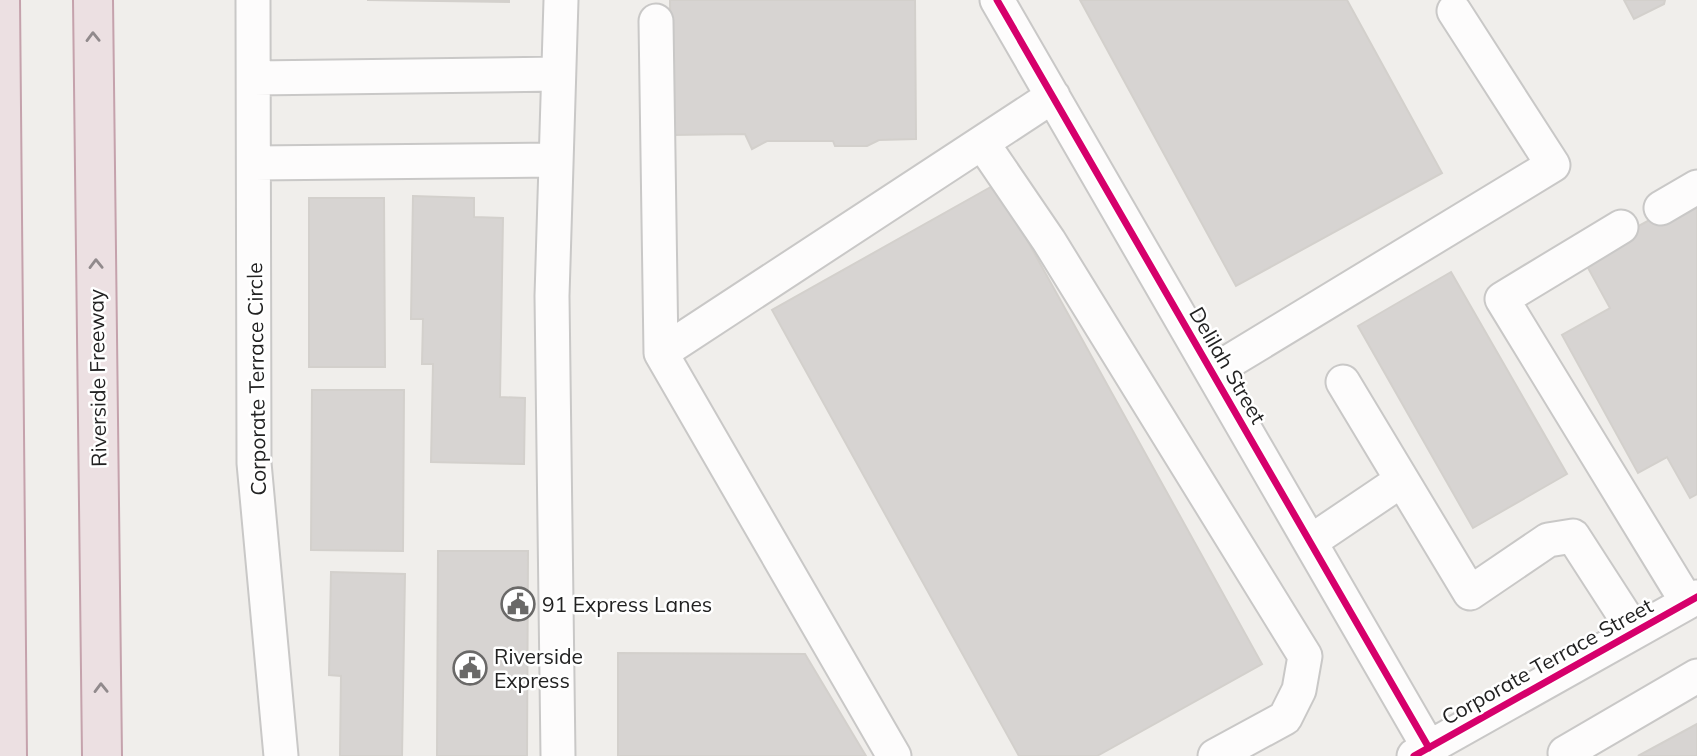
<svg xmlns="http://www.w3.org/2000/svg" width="1697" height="756" viewBox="0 0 1697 756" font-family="Mulish,sans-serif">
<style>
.building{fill:#d7d4d2;stroke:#d3d0cc;stroke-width:2}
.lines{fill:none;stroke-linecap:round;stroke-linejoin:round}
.minor-casing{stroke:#c9c8c7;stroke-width:37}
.highway-casing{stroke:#c5a2ac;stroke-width:42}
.minor{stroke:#fdfcfc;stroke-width:33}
.highway{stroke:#ece0e2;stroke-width:38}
.cycleway-casing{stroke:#fff;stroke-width:11}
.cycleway{stroke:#d6006c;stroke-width:7}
.oneway{stroke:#918a8c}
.labels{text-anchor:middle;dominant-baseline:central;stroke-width:5;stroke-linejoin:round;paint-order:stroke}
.street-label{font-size:21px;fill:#222;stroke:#fff}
.poi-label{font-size:21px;fill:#222;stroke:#fff;text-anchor:start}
</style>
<rect width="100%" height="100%" fill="#f0eeeb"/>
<path class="building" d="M367,0H509V2Z
M670,0H915L916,139L879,140L867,146H835L833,141H767L752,149L745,134L671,135Z
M1080,0H1347L1442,173L1236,286Z
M1624,0H1665L1664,4L1634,19Z
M996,184L1262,664L1097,756H1019L772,310Z
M1697,194V494L1690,498L1667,457L1638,473L1562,335L1610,308L1582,257Z
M413,196L474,198V217L503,218L500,397L525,398L524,464L431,462L433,364H422L423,319H411Z
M309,198H384L385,367H309Z
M1451,272L1567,474L1473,528L1358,326Z
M312,390H404L403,551L311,550Z
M438,551H528L527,756H437Z
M331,572L405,574L402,756H340L341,676L329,675Z
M618,653L805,654L866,756H618Z
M1697,724V756H1638Z"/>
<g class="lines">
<defs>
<path id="minor" d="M253,0L254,463L281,756
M997,0L1429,748
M656,21L661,353
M254,78L558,74
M983,144L1049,241L1305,656L1299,690L1285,718L1215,756
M254,163L555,160
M1661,208L1697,187
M1621,227L1502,299L1687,602
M1212,372L1553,165L1454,11
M1343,382L1470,593L1548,540L1573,536L1635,632
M1310,542L1402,480
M558,756L552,296L561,0
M894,756L661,353L1053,96
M1414,756L1697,597
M1567,756L1565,753L1697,676"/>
<path id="highway" d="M0,0L7,756
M93,0L102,756"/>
</defs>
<use href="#minor" class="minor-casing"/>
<use href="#highway" class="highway-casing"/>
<use href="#minor" class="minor"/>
<use href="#highway" class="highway"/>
<defs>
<path id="cycleway" d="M997,0L1429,748
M1414,756L1697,597"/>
</defs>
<use href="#cycleway" class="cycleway-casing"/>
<use href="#cycleway" class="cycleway"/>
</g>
<defs><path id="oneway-chevron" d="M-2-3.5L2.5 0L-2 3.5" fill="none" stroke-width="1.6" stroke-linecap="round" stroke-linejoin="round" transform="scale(1.75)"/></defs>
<g class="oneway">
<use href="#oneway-chevron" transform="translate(93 37) rotate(-91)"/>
<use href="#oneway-chevron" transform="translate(96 264) rotate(-91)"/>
<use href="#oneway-chevron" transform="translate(101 688) rotate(-91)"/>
</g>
<defs>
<symbol id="civic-ring" viewBox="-11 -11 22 22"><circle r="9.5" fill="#fff" stroke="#6a6968" stroke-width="1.5"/><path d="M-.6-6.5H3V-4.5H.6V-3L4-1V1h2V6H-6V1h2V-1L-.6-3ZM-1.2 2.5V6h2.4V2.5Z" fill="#6a6968"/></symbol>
</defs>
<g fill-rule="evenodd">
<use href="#civic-ring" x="499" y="585" width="38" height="38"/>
<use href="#civic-ring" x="451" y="649" width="38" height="38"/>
</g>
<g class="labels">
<g class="street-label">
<text transform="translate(1228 365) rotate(60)">Delilah Street</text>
<text transform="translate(97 378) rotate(-91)">Riverside Freeway</text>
<text transform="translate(256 379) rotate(-91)">Corporate Terrace Circle</text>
<text transform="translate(1547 661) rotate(-29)">Corporate Terrace Street</text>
</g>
<g class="poi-label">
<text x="542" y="604">91 Express Lanes</text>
<text x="494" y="656">Riverside<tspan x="494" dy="24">Express</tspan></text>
</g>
</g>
</svg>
